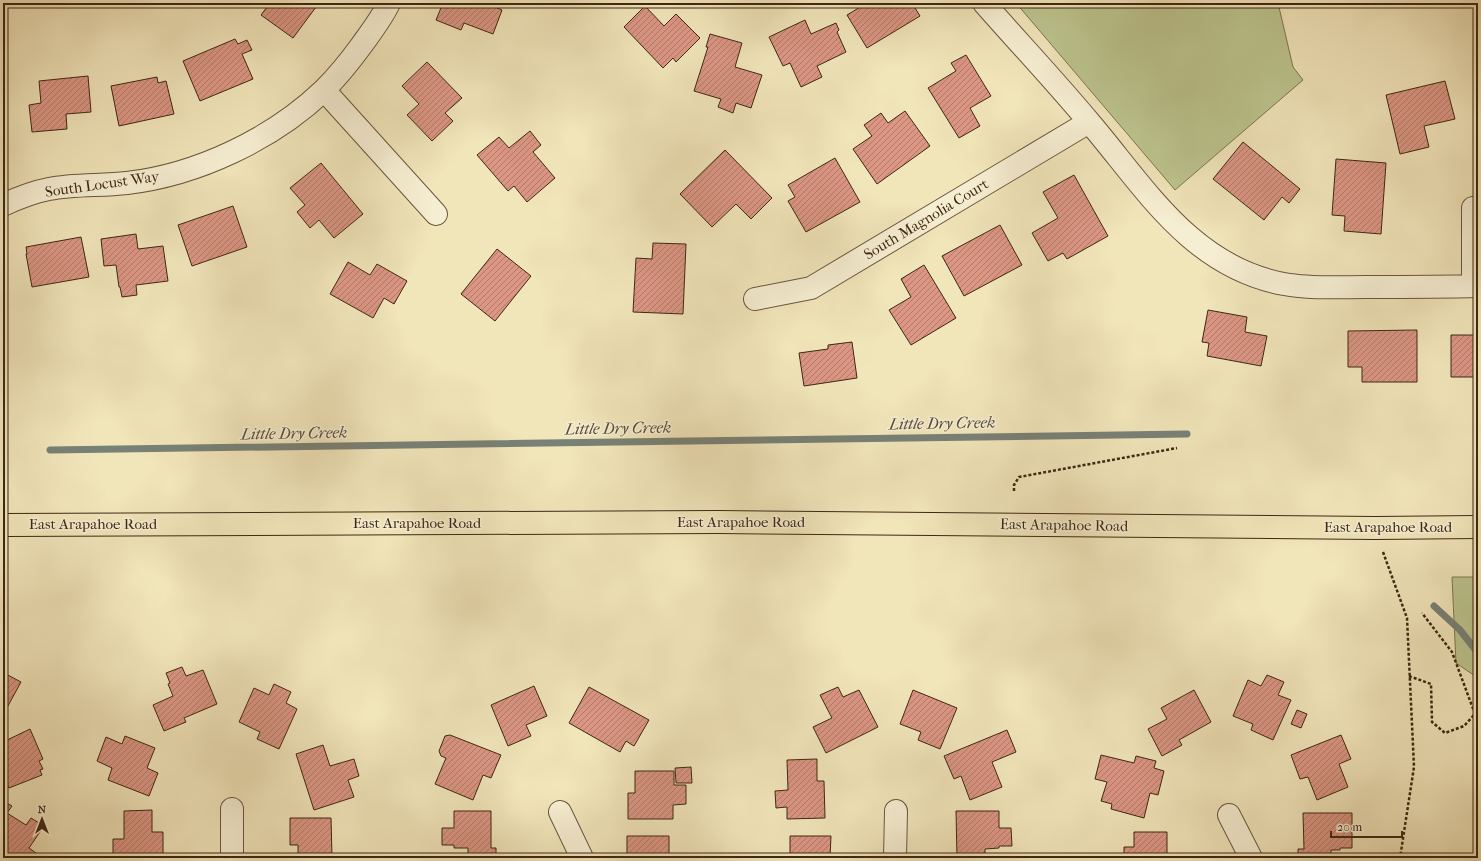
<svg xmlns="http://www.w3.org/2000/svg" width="1481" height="861" viewBox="0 0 1481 861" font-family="'IM FELL French Canon',serif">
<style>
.green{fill:#bcc48e;stroke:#7d7650}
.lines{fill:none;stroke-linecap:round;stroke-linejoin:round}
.stream{stroke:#788176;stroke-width:7}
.building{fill:url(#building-hatch);stroke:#3e2712}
.street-casing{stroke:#6b563c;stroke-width:24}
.primary-casing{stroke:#3e2712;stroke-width:24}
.path{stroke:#3e2712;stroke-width:2.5;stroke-dasharray:3 2;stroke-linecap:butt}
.street{stroke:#f6eed2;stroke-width:22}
.primary{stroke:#f1e5ba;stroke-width:22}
.labels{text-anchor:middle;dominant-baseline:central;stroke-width:3;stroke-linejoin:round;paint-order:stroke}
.street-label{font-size:15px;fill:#3e2712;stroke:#f6eed2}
.water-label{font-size:16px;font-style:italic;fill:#564c3c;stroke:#f6eed2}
</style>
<defs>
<pattern id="building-hatch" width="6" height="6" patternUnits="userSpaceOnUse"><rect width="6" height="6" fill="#db9684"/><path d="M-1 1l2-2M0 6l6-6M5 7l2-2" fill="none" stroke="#b37a6b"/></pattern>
</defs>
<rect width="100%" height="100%" fill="#f1e5ba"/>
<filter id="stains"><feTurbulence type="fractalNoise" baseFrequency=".005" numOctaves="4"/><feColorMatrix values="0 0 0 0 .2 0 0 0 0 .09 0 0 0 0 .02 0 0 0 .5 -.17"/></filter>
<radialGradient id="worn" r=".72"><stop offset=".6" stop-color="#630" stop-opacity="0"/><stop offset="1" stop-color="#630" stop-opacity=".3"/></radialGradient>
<path class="green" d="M1016,3H1278L1293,67L1303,80L1175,190Z
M1452,577H1478V678L1456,663Z"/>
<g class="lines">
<path class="stream" d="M50,450L1187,434
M1434,606L1460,630L1478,653"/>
</g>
<path class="building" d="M270,3H319L293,38L261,15Z
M443,3H494L493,6L502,10L493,34L464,23L461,30L436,20Z
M867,3H912L920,16L867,48L847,15Z
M645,6L664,26L676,14L700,38L676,62L673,58L663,68L624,27Z
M805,20L811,34L836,23L839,30L837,32L846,52L817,66L822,77L801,87L790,63L783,66L769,37Z
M710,34L742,43L735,67L762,75L751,108L736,103L733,113L718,107L721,99L694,91L708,47H706Z
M235,39L238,44L247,40L252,50L242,54L253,79L200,101L183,61Z
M966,55L991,96L970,108L980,126L959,138L928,88L956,71L951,63Z
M427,62L462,98L445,113L453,121L432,141L407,115L419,104L402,86Z
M88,76L91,112L66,114L67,129L32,132L29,105L41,103L39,81Z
M157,77L158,83L166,81L174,114L119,126L111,86Z
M1445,81L1455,119L1424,126L1429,147L1400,154L1386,95Z
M3,110L6,111V140H3Z
M905,111L930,146L877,184L853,149L872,136L864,125L881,113L888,123Z
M530,131L541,145L533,152L555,178L527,202L514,186L508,191L477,155L499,137L509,148Z
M1243,142L1300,189L1289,203L1282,197L1264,220L1213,179Z
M725,150L772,198L751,219L736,204L712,227L680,194Z
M835,158L860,202L806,232L788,201L795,197L788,185Z
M1336,159L1386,163L1381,234L1344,231L1345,216L1332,215Z
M321,163L363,214L334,238L319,220L310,228L297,212L305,205L290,188Z
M1074,175L1108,236L1067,259L1063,253L1048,261L1032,233L1058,218L1043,192Z
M233,206L247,247L192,266L178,225Z
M1000,225L1022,265L964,296L942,256Z
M136,234L138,249L163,246L168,281L136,285L137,295L122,297L120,287H119L116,265L104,266L101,239Z
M81,237L89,277L32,287L26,254H27L26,247Z
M653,243L686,244L683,314L633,312L636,258L652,259Z
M497,249L531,276L495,321L461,294Z
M348,262L370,275L377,264L407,281L394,304L384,298L373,318L330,294Z
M924,265L956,318L911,345L889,310L911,297L901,279Z
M1208,310L1247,317L1245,332L1267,336L1261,366L1207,356L1209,343L1202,342Z
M1417,330V382H1362V367H1348V331Z
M1451,335H1478V377H1451Z
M852,342L857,378L804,386L799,353L828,349V345Z
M182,667L186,676L203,670L217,704L184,718L186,722L164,731L153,705L173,696L168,684L170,683L166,673Z
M3,670L5,671L4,673L21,682L3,715Z
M1267,675L1284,682L1278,695L1291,700L1273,740L1251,730L1253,724L1233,716L1248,680L1261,686Z
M274,684L291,692L286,703L297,709L279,749L257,739L260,732L239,722L254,688L269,695Z
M534,686L547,716L526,725L531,736L508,746L491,705Z
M589,687L649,720L634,746L626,741L620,752L569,723Z
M838,687L843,697L859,690L878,727L826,753L813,727L832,718L820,695Z
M913,690L957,708L940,749L918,740L921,732L900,724Z
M1194,690L1211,722L1179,740L1182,745L1162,756L1148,729L1167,719L1161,708Z
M1297,710L1307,714L1301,728L1291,724Z
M30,729L43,759L39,761L43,769L40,770L42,775L9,788L3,774V742Z
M1007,730L1016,752L992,762L1002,787L970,800L961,776L954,779L944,756Z
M450,735L501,755L491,778L483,775L473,800L435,784L446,758L441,756L439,751L445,736Z
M1341,735L1351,759L1339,764L1348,787L1317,800L1308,777L1300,779L1291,755Z
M125,736L155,748L147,768L158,773L149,796L108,780L112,768L97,761L106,737L122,744Z
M323,745L330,766L354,759L359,776L348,780L354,797L314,810L296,754Z
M1101,755L1134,763L1136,756L1156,761L1154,768L1164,771L1158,795L1150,793L1144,818L1111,809L1112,804L1101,801L1107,782L1095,779Z
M817,759V781H824L825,818L787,819V807L776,808L775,791L788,790L787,760Z
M691,767L692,783H676L675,768Z
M635,771H674V785H686V804L673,805V819H628V793H635Z
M3,801L12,806L7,813L26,825L31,818L44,826L29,848L36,853L33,858H3Z
M152,810V832H163V858H124V854H113V839H124V811Z
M454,811H491V848H496V858H468V848H454V845H442V828H454Z
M956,811H999V828H1011L1012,846H999V848L985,849V858H957Z
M1303,813H1352V848H1340V850H1331V858H1298V849H1304Z
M290,818H331L332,858H298V845H290Z
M1134,832H1167V854H1180V858H1124V847H1134Z
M627,836H669V858H627Z
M790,836H831L830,858H790Z"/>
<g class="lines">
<defs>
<path id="street" d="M984,3C1019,43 1056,82 1090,123C1146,189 1192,267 1284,284C1311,289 1340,287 1367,287C1404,287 1441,287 1478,286
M324,90L436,214
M3,205C18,198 33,192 49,189C74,184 101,186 127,183C197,175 273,139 324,90C337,77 350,61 361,46C371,32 382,18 389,3
M1473,208V286
M755,299L811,288L1089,122
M232,809V858
M560,812L582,858
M1229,815L1251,858
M895,858L896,811"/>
<path id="primary" d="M3,525L718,522L1375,528L1478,527"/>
</defs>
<use href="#street" class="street-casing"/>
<use href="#primary" class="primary-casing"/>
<path class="path" d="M1014,491V485L1019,477L1177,448
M1383,552L1407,618L1414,767L1400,858
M1409,676L1431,684L1432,722L1445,733L1464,726L1475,714L1452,652L1422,613"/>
<use href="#street" class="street"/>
<use href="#primary" class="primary"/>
</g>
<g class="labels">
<g class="street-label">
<text transform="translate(102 184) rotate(-8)">South Locust Way</text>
<text transform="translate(926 219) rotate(-31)">South Magnolia Court</text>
<text x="741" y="522">East Arapahoe Road</text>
<text x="417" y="523">East Arapahoe Road</text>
<text x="93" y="524">East Arapahoe Road</text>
<text transform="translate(1064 525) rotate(1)">East Arapahoe Road</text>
<text x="1388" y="527">East Arapahoe Road</text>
</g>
<g class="water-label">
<text transform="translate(942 423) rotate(-1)">Little Dry Creek</text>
<text transform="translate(618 428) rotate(-1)">Little Dry Creek</text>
<text transform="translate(294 433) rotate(-1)">Little Dry Creek</text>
</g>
</g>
<rect width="1481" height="861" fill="none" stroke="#f1e5ba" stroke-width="16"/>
<rect x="4" y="4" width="1473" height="853" fill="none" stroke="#3e2712" stroke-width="2"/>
<rect x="8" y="8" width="1465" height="845" fill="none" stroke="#3e2712"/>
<g transform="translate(42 819)" stroke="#f6eed2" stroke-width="3" paint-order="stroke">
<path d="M0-3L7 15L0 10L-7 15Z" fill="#3e2712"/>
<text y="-6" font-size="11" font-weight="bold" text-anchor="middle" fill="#3e2712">N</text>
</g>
<path d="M1331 831v6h71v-6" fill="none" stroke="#3e2712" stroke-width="2"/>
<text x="1337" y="831" font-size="12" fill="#3e2712" stroke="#f6eed2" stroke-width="3" paint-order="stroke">20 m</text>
<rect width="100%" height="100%" filter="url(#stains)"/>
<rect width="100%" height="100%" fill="url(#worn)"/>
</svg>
